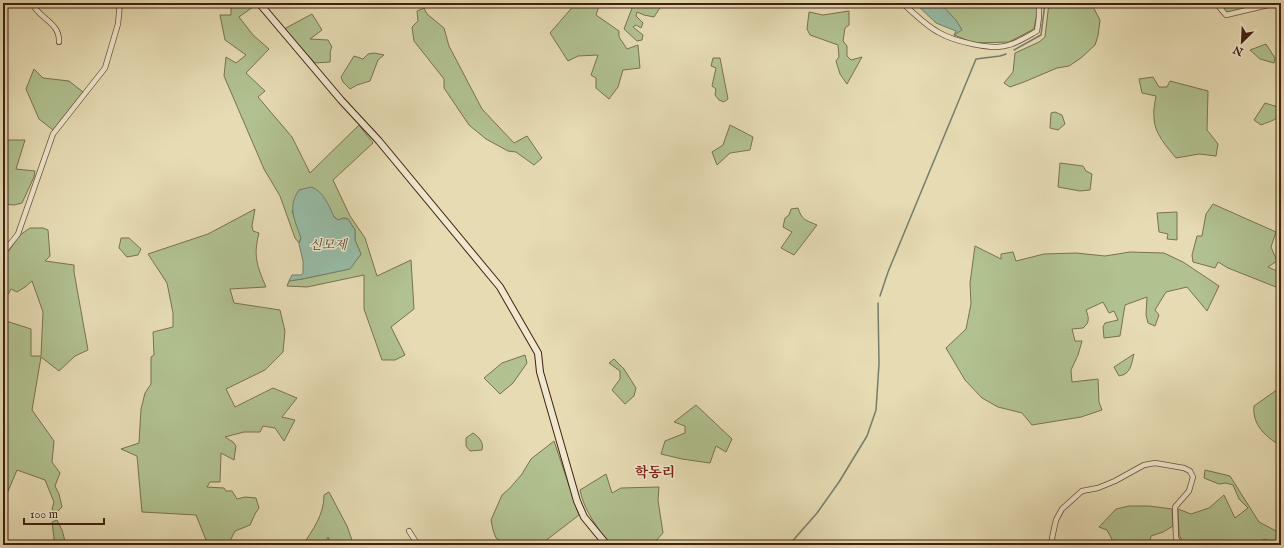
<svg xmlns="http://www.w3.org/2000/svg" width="1284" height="548" viewBox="0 0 1284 548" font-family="'IM FELL English','Noto Serif KR',serif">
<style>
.green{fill:#b1c190;stroke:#7a7150}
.water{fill:#97bca7;stroke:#757e6b}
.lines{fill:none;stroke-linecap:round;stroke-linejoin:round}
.stream{stroke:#757e6b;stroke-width:1.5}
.street-casing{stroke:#6b5039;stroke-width:6}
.secondary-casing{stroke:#422110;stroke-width:8}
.street{stroke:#efe8ce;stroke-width:4.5}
.secondary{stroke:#efe8ce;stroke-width:6}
.labels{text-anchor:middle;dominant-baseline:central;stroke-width:3;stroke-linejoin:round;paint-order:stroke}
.water-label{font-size:13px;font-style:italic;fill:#574836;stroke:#efe8ce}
.quarter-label{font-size:14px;font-weight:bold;fill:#7a1f14;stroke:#efe8ce}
</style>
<rect width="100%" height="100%" fill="#e6dbb3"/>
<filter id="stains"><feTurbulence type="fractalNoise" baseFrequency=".005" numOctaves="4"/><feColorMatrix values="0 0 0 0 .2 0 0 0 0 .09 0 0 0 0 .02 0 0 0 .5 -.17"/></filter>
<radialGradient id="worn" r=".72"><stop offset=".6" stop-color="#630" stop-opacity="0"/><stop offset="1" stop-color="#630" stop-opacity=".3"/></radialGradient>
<path class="green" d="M231,3H251L253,7L239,17L253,35L269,49L246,73L265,91L258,97L292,137L310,173L359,125L373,143L333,180L350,216L365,238L377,276L411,260L414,309L391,327L405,355L395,360H382L364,309V275L307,287L287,286L289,281L302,279L349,269L361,254L355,240V230L348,219L344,218L338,220L333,216L292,211L301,238L299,243L295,238L280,196L264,169L224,76L226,57L236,63L246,55L225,40L220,15H231Z
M576,3H600L596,15L619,31V37L627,49L638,45L640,68L623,70L618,87L609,99L596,88V78L591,75L598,55L578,56L568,61L550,33Z
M634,3H663L654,17L644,15L637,12L636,16L643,23L641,28L636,25L633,27L643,35L642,40L637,41L624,29Z
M940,3H1039L1034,29L1009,42L974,43L954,35L958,32Z
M1049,3H1091L1100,20L1098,36L1095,45L1081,58L1069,66L1057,68L1024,82L1010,87L1004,83L1013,72L1015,53L1039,42L1045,37Z
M1219,3H1254L1255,6L1226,13Z
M424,8L427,14L444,28L449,46L482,109L514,143L527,136L542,158L534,165L516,152L508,151L486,139L469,125L444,88V79L414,41L412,27L418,21L417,11Z
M849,11V25L845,28L843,41L847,46V56L851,60L862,57L847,84L840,74L836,61L839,57L838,45L810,35L807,29L809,12L823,15Z
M312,14L322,30L310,39L328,40L332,47C329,52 331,56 330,62L315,63L284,29Z
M1266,44L1275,58L1274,63L1260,59L1250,50Z
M374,53L384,55L378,60L370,81L357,85L350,89L343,82L341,77L354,56L363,59L368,54Z
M713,58H720L728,99L724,102L719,100L715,95L716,89L712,86L716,68L711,66Z
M34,69L43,78L69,81L83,92L53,130L39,119L26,89Z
M1153,77L1159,87H1167L1170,81L1208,91L1207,130L1218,144L1216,156L1199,154L1176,158C1167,147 1154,133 1154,118C1153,110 1155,103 1156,96L1142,93L1139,79Z
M1265,103L1281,108C1281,120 1270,121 1261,125L1254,120Z
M1055,112L1062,115L1065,124L1058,130L1050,128L1051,113Z
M730,125L753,137L750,150L730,153L717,165L712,152L723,145Z
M3,140H25L16,169L35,171L34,177L22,203L14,205L3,204Z
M1060,163L1083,166L1086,171L1092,174L1090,190L1080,191L1058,187Z
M1213,204L1276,232L1271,247L1277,261L1268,267L1281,273V289L1228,268L1218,262L1215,268L1193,262L1192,255L1197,236H1202L1206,214Z
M798,208C802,220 805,220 817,225L794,255L781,248L792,232L783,227L785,218L789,215L791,209Z
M255,209L252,226L253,231L259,233C253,256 257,266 266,287L230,289L234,303L280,310L285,331L283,352L265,370L226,389L235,407L273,388L297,398L282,417L295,420L284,441L275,428L263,426L260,432H244L225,437L233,442L236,446L234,460L221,453L220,482H210L207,487L224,488L226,491H232L237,499L245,497L256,498L259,508L255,514L250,525L235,531L228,545H208L196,515L142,512L137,456L121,449L139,443L141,409L145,393L151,384V357L154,355L153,332L173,327V313L167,283L148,254L208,234Z
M1177,212V240L1167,239L1168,234L1159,232L1157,213Z
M30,228H43L48,230L50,256L45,261L74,265V272L88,350L75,356L59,371L41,357L32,410L54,441L52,462L60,473L55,486L59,494L62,507L55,514L52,509L54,502L45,480L17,470L3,503V320L31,329V356H41L43,312L32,281L25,287L17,292L11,289L6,298H3V259L20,235Z
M121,238H129L141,249L138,255L127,257L119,248Z
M975,246L1001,259V254L1013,252L1016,261L1044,254L1076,253L1105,256L1130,252L1164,253L1183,262L1219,286L1207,311L1187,287L1166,292L1155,310L1159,315L1155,326L1148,323L1146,315L1147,297L1125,305L1120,336L1104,338L1103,327L1105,323L1118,320L1114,311L1109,313L1103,302L1086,310C1089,318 1090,322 1083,328L1072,329L1075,341H1082L1078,355L1071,370L1072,382L1098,379L1099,402L1102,410L1081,417L1032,425L1022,413L998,407L982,398L965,380L946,348L966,329L971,304L970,283Z
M1134,354C1131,365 1131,374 1119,376L1114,367Z
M525,355L527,363L513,383L500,394L484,378L502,363Z
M614,359L624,369L636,388L634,396L625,404L612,390L620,379V371L609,363Z
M1281,387V446C1266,437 1252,425 1254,406Z
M696,405L732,439L726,452L716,446L710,463L682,459L661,454L665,441L685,433V426L674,422Z
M473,433C479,437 484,442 482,450L470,451L466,446V438Z
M554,441L579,515L540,545H506L496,538L493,530L491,520L502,495L510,488L522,474L531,459Z
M1205,470L1230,476L1259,522L1278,532H1281V544L1264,539L1257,545H1185L1179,535L1178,509L1191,514L1209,508L1224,495L1235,518L1248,508L1239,499L1233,485L1226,483L1219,484L1204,478Z
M606,474L612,493L621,488L659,487L658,500L663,533L652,545H610C598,528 584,511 580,490Z
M329,492L347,526L353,543L355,545H331L328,537L324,545H303C313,529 324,515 324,495Z
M1129,506H1149L1172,509L1173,526L1163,532L1151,536L1149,545H1115L1107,530L1099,527L1116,509Z
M57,520L62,530L66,545H53L54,538L52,522Z"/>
<path class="water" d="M915,3H940L956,20L962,30L954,35L956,31L936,23Z
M311,187C323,190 330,208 334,217L338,220L344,218L348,219L355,230V240L361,254L350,269L302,279L289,281L292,275H301L303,273V261L299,244L301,238C295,221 287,207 299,190Z"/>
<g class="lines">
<path class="stream" d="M1014,50L1041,35L1045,3
M880,296L888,272L976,59L1000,56L1006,54
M789,545L817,513L839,482L867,436L876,410L879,364L878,303"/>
<defs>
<path id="street" d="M32,3C39,19 60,22 59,42
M902,3C913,12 925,25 938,32C953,41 992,51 1009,45C1019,42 1028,36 1037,31L1039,17V3
M1216,3L1226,15L1268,5L1281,3
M3,253L18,234L53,134L105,68L118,24L120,3
M409,531L418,545
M1053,545L1052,538L1056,520L1062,509L1082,491L1098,488L1115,481L1144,465L1155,463L1184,468L1190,471L1193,477L1189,491L1175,507L1176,538L1181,545"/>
<path id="secondary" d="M259,3L341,100L379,141L500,287L538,353L540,372L577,501L584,517L607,545"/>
</defs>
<use href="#street" class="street-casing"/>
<use href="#secondary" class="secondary-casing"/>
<use href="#street" class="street"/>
<use href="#secondary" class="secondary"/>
</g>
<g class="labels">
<g class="water-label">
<text x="328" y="245">신모제</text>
</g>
<g class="quarter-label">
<text x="655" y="473">학동리</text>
</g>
</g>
<rect width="1284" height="548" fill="none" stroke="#e6dbb3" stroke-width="16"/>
<rect x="4" y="4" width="1276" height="540" fill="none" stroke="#422110" stroke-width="2"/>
<rect x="8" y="8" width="1268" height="532" fill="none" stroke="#422110"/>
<g transform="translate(1242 42) rotate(204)" stroke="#efe8ce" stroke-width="3" paint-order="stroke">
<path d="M0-3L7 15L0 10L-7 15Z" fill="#422110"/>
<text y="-6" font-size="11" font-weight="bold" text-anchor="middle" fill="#422110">N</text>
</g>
<path d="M24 518v6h80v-6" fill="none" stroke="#422110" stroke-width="2"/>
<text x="30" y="518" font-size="12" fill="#422110" stroke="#efe8ce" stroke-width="3" paint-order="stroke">100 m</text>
<rect width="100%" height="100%" filter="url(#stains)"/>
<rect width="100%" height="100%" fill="url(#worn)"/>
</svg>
